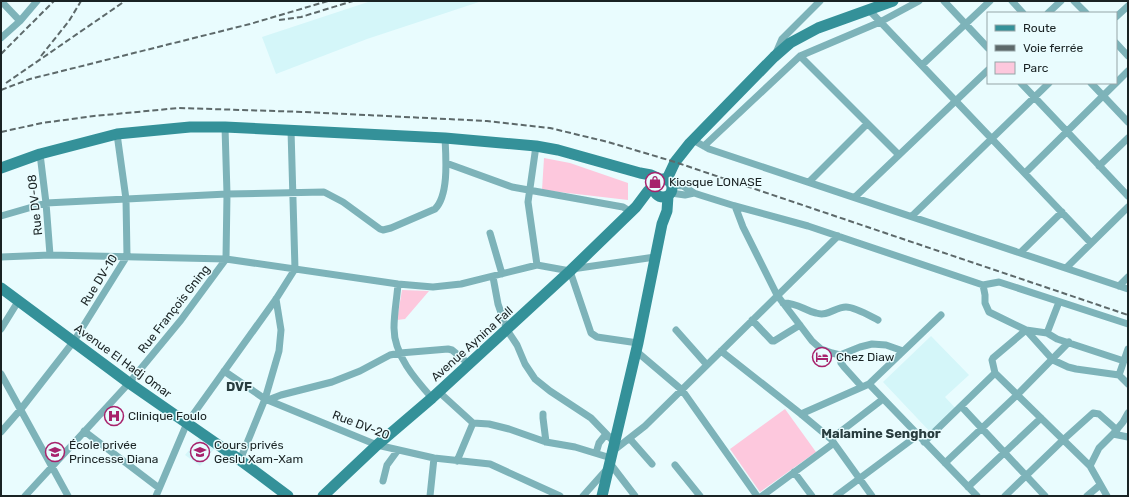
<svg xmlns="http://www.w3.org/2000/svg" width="1129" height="497" viewBox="0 0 1129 497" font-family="Rubik,sans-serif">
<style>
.built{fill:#d4f6f9}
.green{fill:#fdc8dd}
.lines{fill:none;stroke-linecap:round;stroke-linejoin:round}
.street{stroke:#7db3b9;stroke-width:7}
.secondary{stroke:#349199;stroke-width:11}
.rail{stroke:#5d696a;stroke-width:2;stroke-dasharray:6 3;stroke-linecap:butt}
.labels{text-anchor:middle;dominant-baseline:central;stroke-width:3;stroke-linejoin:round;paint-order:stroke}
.poi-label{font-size:12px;fill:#1a2324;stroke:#e9fcfe;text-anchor:start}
.street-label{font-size:12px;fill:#1a2324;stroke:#e9fcfe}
.neighbourhood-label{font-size:13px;font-weight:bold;fill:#293d3f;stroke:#e9fcfe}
</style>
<rect width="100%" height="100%" fill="#e9fcfe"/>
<path class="built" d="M371,1H482L367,39L276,74L262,37Z
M931,336L969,375L945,397L959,412L934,436L883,382Z
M200,437L215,448L200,466L185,455Z"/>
<path class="green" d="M544,158L570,163L628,183V200L542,190Z
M402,290L429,291L405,319L397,320Z
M785,409L816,452L760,492L730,449Z"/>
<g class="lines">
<path class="street" d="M1,1L20,21
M944,1L988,48
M1012,1L1023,13
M1074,1L1086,13
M869,10L1091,243
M1048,13L1061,1
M1116,17L1128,6
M1,38L20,21L37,1
M1116,43L1128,56
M776,53L782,39L820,1
M800,56L899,155
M922,65L990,1
M1021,83L1128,196
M1091,83L1128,122
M1116,83L1128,71
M693,140L709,149L1128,289
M536,146L528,202L537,265
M704,146L800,56L880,22L919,1
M40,154L46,203L50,255
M446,163L512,187L623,207L631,212
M1099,166L1128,138
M1025,173L1116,83
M809,182L867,124
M672,185L683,186L694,193
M671,193L685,195L694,193L700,195L735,206L808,226L983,285L999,282L1128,324
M855,197L988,70
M735,206L743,227L777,295L812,341L821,349L832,353L840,355L860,347L872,344L886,345L903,351
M1,216L46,203L227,194L324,192L343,202L380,229L383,230L391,228L435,209C449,195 446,158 445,138
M912,216L1049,83
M490,233L502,274
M1021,252L1062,212
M1,257L50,255L226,259L398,284L433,287L461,284L537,265L570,271L591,333L597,337L638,343
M1066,268L1128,207
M572,269L655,257
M493,277L498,304L507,330L517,345L525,364L535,379L550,391L591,418L615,443
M398,284C397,298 394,313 394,328C394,355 415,379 432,398
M983,285L985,295V303L989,312L1026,330L1053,360L1068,367L1076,369L1119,375L1128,384
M1119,286L1128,277
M1059,302L1047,333L1057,339L1124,361
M783,303C799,303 803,310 816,313C828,317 835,307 846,307C855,307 870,316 878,320
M752,320L772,341H774L800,325
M1,329L19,300
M676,330L707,365
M1047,333L1026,330L993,358L992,360L995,373L1090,466L1107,496
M636,351L682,390L757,496
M721,351L801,414L831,439L872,496
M840,355L841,363L844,367L862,387
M224,371L265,399L279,351L281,330L276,299
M1,374L68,496
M1119,375L1128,349
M869,384L977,496
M439,392L473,423L489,424L509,429L546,442L575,447L611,458
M268,400L281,395L332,382L360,371L390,355L400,353L448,349L452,350L469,364
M961,406L1045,496
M1128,413L1123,422L1113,434L1128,437
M543,414V418L546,442
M801,414L869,384L941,315
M84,431L159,488
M1,432L21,409L74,341L127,256L126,199L117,134
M630,439L652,464
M831,439L883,399
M924,442L995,373
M613,451L645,426L838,236
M596,453L599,443L606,434
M240,460L265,399L377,445L434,458L490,464L560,496
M457,461L473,423
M609,462L635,496
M945,463L1017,395L1069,342
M675,465L700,496
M1090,466L1099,448L1113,434
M794,472L812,496
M383,481L387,465L398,450
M968,487L1041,418
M25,496L129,383L181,320L226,259L227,194L225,127
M156,496L187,423L276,299L295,269L291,130
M430,496L434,458
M583,496L607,469
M762,496L834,443
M836,496L918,435
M1005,496L1063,440L1093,413L1099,414L1117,430
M1087,496L1100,485"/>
<path class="secondary" d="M1,168L40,154L117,134L190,127H225L445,138L536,146L558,150L640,173L651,175L660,179
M654 188a9 9 0 1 1 18 0a9 9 0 1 1-18 0Z
M667,179L675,162L690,143L774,57L790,43L818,28L893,1
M1,288L129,383L240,460L288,496
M323,496L377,445L432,398L570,271L636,207L648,191L653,187
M602,496L638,343L662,224L667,211L668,196"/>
<path class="rail" d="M279,20L301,17L353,1
M1,54L54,1
M41,56L69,21L81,1
M6,83L125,1
M1,90L30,79L250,24L328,1
M1,132L42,123L94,116L179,108L305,112L487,121L550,128L608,142L675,162L1128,315"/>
</g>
<defs>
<symbol id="shop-ring" viewBox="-11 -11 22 22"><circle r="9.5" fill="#e9fcfe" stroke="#a7226c" stroke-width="1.5"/><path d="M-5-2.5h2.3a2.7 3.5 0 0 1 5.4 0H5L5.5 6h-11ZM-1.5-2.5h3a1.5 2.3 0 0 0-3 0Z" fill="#a7226c"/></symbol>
<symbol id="hotel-ring" viewBox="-11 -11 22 22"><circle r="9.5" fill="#e9fcfe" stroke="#a7226c" stroke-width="1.5"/><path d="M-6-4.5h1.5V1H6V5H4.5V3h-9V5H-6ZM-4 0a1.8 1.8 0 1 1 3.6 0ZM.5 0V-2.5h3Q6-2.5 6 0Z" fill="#a7226c"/></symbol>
<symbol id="hospital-ring" viewBox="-11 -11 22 22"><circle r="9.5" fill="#e9fcfe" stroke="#a7226c" stroke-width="1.5"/><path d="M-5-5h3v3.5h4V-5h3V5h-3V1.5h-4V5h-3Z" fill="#a7226c"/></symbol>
<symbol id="school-ring" viewBox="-11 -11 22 22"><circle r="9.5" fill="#e9fcfe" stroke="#a7226c" stroke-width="1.5"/><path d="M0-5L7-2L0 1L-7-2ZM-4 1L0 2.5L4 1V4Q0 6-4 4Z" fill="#a7226c"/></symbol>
</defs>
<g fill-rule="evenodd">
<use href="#shop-ring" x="644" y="171" width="22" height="22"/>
<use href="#hotel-ring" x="811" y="346" width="22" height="22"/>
<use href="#hospital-ring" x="103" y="405" width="22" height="22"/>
<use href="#school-ring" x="44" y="441" width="22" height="22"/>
<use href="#school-ring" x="189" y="441" width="22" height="22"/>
</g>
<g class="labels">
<g class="poi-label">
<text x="669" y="182">Kiosque LONASE</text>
<text x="836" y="357">Chez Diaw</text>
<text x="128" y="416">Clinique Foulo</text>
<text x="69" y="445">École privée<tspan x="69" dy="14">Princesse Diana</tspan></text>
<text x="214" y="445">Cours privés<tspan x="214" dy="14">Geslu Xam-Xam</tspan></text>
</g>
<g class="street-label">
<text transform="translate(35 205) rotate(-96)">Rue DV-08</text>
<text transform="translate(99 280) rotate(-58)">Rue DV-10</text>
<text transform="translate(174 309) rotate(-52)">Rue François Gning</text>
<text transform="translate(472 344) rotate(-42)">Avenue Aynina Fall</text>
<text transform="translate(123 361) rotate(36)">Avenue El Hadj Omar</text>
<text transform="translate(361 425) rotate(21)">Rue DV-20</text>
</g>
<g class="neighbourhood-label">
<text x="239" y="386">DVF</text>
<text x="881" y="433">Malamine Senghor</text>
</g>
</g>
<rect width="1129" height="497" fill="none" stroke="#1a2324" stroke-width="4"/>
<rect x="987" y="12" width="130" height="72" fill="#e9fcfe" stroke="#96a5a7"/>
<rect x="995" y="25" width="20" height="6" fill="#349199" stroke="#96a5a7"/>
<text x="1023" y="32" font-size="12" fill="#1a2324">Route</text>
<rect x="995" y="45" width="20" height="6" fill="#5d696a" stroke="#96a5a7"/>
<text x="1023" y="52" font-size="12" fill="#1a2324">Voie ferrée</text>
<rect x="995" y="62" width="20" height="12" fill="#fdc8dd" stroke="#96a5a7"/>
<text x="1023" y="72" font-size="12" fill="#1a2324">Parc</text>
</svg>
